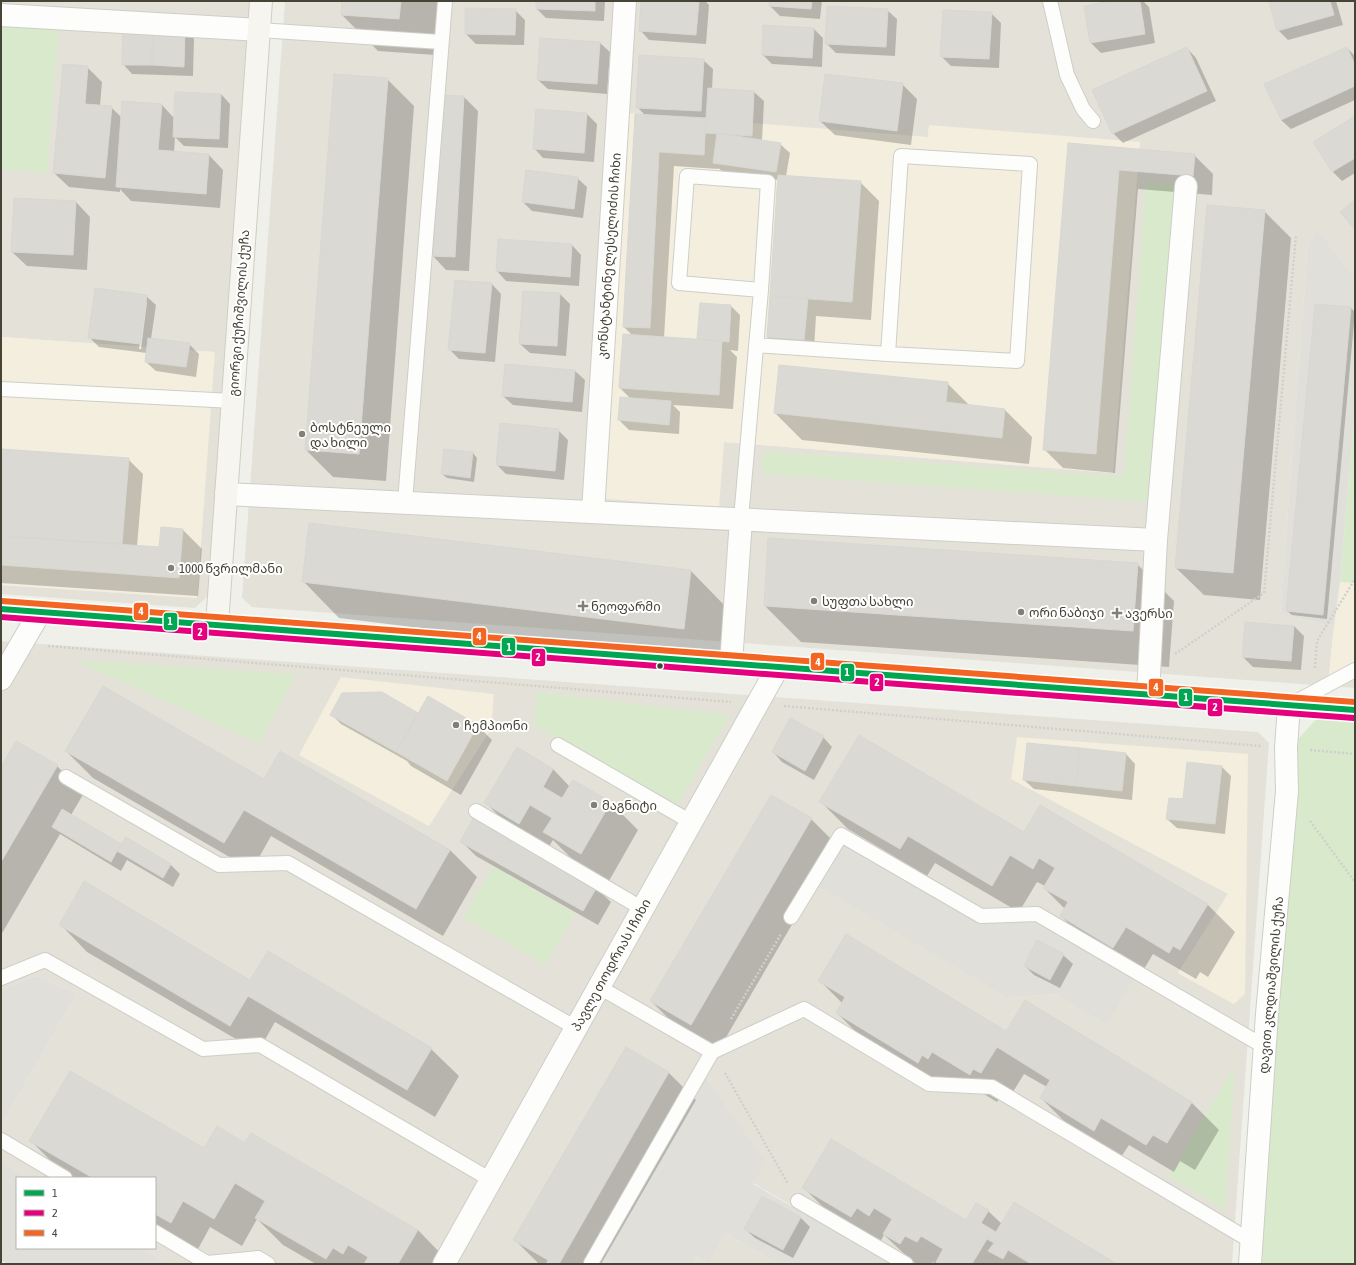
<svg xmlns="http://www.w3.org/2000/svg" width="1356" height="1265" viewBox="0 0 1356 1265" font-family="'Asap Condensed','Noto Sans Georgian',sans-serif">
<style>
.residential{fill:#e4e2d8;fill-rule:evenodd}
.commercial{fill:#f3eede}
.industrial{fill:#e0dfd9}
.green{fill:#d9eacc}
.shadow{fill:#0003;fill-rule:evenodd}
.building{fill:#dad9d3;stroke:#d8d7d1}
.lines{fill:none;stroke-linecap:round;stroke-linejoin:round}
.lane-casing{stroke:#cecec8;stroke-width:16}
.street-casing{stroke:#cecec8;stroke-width:24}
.secondary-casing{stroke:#cfcec2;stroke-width:24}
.path{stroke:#d1cfcb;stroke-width:2.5;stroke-dasharray:2 2;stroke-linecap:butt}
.lane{stroke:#fdfdfc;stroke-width:14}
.street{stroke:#fdfdfc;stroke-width:22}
.secondary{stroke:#f6f5ef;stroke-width:22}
.bus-1-casing{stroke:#fff;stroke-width:9}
.bus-2-casing{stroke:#fff;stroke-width:9}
.bus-3-casing{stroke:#fff;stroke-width:9}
.bus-1{stroke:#00a651;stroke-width:6}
.bus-2{stroke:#e5007d;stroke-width:6}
.bus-3{stroke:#f26522;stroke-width:6}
.poi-dot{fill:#828076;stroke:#fff;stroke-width:1.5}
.bus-dot{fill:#464337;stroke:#fff;stroke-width:1.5}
.labels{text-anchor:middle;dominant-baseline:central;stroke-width:4;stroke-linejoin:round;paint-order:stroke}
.street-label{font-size:13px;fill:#464337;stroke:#fff}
.poi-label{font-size:13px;fill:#464337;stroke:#fff;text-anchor:start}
.line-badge{stroke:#fff;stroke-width:1.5}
.badge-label{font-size:11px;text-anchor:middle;font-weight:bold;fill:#fff}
</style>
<rect width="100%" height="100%" fill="#f0f0eb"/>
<path class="residential" d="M1,1H251L211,593L195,608L1,594V585L197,598L214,352L1,337Z
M285,1H1355V278L1317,231L1308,243L1280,615L1334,626L1329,675L1355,677V688L252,607L242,598ZM929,125L1113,473L724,442L928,137Z
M1,641L1258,732L1269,743L1232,1264H892L753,1183L601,1256L614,1264H167L141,1248H155V1178H27L1,1162V1126L77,993L35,976L1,990ZM1228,894L1234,1004L1178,973ZM981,922L1106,1025L1054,994L1008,998Z
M726,1234L779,1264H693L697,1257L709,1264Z"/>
<path class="commercial" d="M628,113L928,137L929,125L1140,142L1113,473L724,442L719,508L596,498Z
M1,337L215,352L197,598L1,585Z
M1340,582L1355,583V677L1329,675L1334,626Z
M341,677L494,694L491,729L429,826L299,755Z
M1017,737L1248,754L1245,994L1234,1004L1178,973L1228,894L1011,779Z"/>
<path class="industrial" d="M1317,230L1355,278V408L1340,582L1334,626L1280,615L1308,243Z
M841,841L981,922L1037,920L1135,977L1106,1025L1054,994L1008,998L814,883Z
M35,976L77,993L1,1126V990Z
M705,1077L765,1161L753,1184L892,1264H779L726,1234L709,1264L697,1257L693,1264H614L601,1256Z
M1,1162L27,1178H17V1248H141L167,1264H8L1,1260Z"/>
<path class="green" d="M1,21L59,26L47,173L1,169Z
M1146,182L1174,184L1150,502L762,474L764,451L1124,477Z
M1355,408V583L1340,582Z
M74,660L296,674L259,743Z
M537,692L730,715L678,804L534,726Z
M1320,715L1355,719V1264H1259L1296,741Z
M494,866L575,914L545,965L463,917Z
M1235,1065L1225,1210L1169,1177Z"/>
<path class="shadow" d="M343,1H439L435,55L378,51L342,15Z
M537,1H605L604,21L546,18L537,9Z
M642,1H705L709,5L706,44L649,40L640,30Z
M771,1H822L820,19L780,16L770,6Z
M1116,1H1143L1149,7L1155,43L1101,53L1091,43L1085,6Z
M1270,1H1336L1343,25L1288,40L1278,30Z
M466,9L515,10L525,20L524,45L476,44L466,34Z
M887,10L897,19L895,56L836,53L826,43Z
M991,13L1001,23L999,68L951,66L941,56Z
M814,29L823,38L822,67L772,64L763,55Z
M185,30L194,39L193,76L132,74L123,64Z
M541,39L600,43L610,52L607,94L548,89L538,80Z
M1187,48L1196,58L1216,101L1123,143L1113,133Z
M1347,48L1355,56V100L1291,129L1281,120Z
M703,60L713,69L712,90L754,92L764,101L762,141L780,144L790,153L786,176L860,182L879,201L871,320L816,316L814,349L777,347L768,337L779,180L723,172L718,168V169L674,166L664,338L698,340L701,304L731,306L740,315L738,351L730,350L737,357L733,409L673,405L680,412L679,434L629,430L619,420L631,399L620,388L633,336L624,327L645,115L637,107Z
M87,67L102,82L100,106L111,107L122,118L162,105L175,119L221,94L230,104L228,148L184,146L175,137L174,153L209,155L223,170L220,208L131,201L120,189V192L69,187L54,173Z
M387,79L414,106L386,481L333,477L306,450Z
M902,84L917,99L911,145L835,135L820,121Z
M464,97L478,111L469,271L446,270L432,255Z
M536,110L587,114L597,124L594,162L543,158L534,148Z
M1355,117V173L1342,181L1333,172L1315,142Z
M1069,145L1194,155L1213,174L1212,195L1138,189L1115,473L1063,468L1044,449Z
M577,178L587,187L583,218L532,211L523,202Z
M76,202L90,217L87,270L27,266L12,252Z
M1264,211L1291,238L1260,600L1204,595L1176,568Z
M572,245L581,255L579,286L506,281L497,271Z
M492,284L501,294L495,362L459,359L449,349Z
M524,292L560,294L570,304L566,356L530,353L520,344Z
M146,296L156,305L151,339L189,344L199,354L196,377L156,371L146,362L147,353L99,347L89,337ZM145,302H147L141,349H139Z
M1316,305L1351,308L1355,312L1327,619L1292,615L1287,611Z
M506,365L575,371L585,380L582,412L513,405L503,396Z
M947,383L970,406L1005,410L1032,437L1029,464L802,440L775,413Z
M558,430L568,440L564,480L506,474L497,465Z
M1,450L128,459L143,474L137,546L160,548L183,530L202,549L198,596L1,583Z
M473,453L477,458L474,482L447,478L442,474Z
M310,524L691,571L727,608L720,665L339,618L303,581Z
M1137,564L1174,601L1169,667L801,642L765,606Z
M1294,626L1304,636L1301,670L1253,667L1243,657Z
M428,697L478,726L492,740L461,795L411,766L407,761L341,724L331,714H418Z
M823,737L832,747L814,780L782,762L773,752Z
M518,749L553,769L570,787L573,781L611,803L638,830L609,881L572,859L553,840L547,850L513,830L486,803Z
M66,751L265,781L281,753L450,850L477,877L443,936L271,836L252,870L93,778Z
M1126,754L1135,764L1132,800L1034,789L1024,780Z
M57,766L84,793L71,815L122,845L126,838L171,865L180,874L173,887L127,860L121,871L60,834L1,935V769Z
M1222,767L1231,776L1225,834L1177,828L1167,819L1184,800Z
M821,802L1024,834L1040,807L1208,905L1235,932L1208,977L1200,972L1196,979L1153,954L1141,974L1088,943L1061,916L1065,909L1044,888L1045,886L1037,882L1019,912L935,863L927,876L848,829Z
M811,819L838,846L718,1051L678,1028L651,1001Z
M461,841L596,888L611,902L598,925L476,856Z
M60,924L251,981L431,1049L459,1076L435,1117L275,1022L258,1052L87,952Z
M1063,955L1073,964L1060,988L1034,975L1025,966Z
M819,980L1006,1033L1025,1001L1192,1103L1219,1130L1195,1170L1180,1161L1174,1172L1129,1145L1121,1157L1068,1125L1041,1098L1047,1087L1024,1074L1008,1100L1001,1095L997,1102L959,1079L945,1089L864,1040L837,1013L843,1004Z
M626,1048L669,1073L696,1100L601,1264H539L515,1240Z
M31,1141L205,1150L246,1144L418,1230L445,1258L441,1264H316L283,1245L257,1219L242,1246L210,1227L198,1249L155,1224V1178H75L58,1168Z
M804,1188L966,1221L988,1211L1002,1224L1115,1264H936L933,1262L931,1264H917L912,1261L884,1235L879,1244L831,1215Z
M800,1217L810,1227L793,1258L755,1238L745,1229Z"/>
<path class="building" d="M342,1H401L399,19L341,15Z
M536,1H595V11L536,9Z
M641,1H699L696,35L639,31Z
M770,1H812L811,9L769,6Z
M1110,1H1140L1145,34L1090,43L1084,6Z
M1269,1H1330L1334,15L1277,31Z
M827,6L888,9L886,47L825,44Z
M465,8L516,9L515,35L465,34Z
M943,10L992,12L989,59L940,57Z
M763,25L814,28L812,58L762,55Z
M123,27H153L152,65H122Z
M153,27L185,29L184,67L152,65Z
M540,38L600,42L597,84L537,80Z
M1187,47L1207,91L1112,134L1092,90Z
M1347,47L1355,65V86L1281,120L1264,84Z
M639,55L704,59L701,111L636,108Z
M63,64L88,66L85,104L112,106L105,178L53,173Z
M334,74L388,78L359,454L305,450Z
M825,74L903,83L897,131L819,121Z
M708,88L754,91L752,136L705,133Z
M175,92L221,94L219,139L173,137Z
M440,95L464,96L455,257L431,256Z
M122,101L162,104L158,150L209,154L206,194L116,187Z
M536,109L587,113L584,153L533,149Z
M635,114L706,118L704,155L659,152L650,328L623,327Z
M1355,116V158L1332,172L1313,142Z
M717,133L781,143L776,172L713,163Z
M1068,143L1195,154L1193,176L1119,170L1096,454L1043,450Z
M526,170L578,177L574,209L522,202Z
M778,175L861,181L852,302L770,296Z
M14,198L76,201L73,255L11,252Z
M1355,200V230L1340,212Z
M1207,205L1265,210L1233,573L1175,568Z
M498,239L572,244L570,277L496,271Z
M455,280L492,283L485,353L448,350Z
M95,288L147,295L140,344L88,338Z
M523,291L560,293L557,346L519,344Z
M770,296L808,298L804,340L767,337Z
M700,303L731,305L729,342L697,339Z
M1315,304L1351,307L1323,615L1286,611Z
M623,334L722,341L719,395L619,388Z
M148,338L190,343L186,367L145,362Z
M505,364L575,370L572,402L502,396Z
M779,365L948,382L946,402L1005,409L1002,438L774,413Z
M620,397L671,401L669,425L618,420Z
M500,423L559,429L555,471L496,465Z
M1,449L129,458L122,544L1,536Z
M444,449L473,452L470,478L441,474Z
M309,523L691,570L684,629L302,582Z
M161,527L183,529L179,578L1,565V536L159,547Z
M768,538L1138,563L1133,631L764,606Z
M1245,622L1294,626L1291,661L1242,657Z
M103,686L264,779L280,751L450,850L416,909L244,810L224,843L65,751Z
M382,692L418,713L396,752L330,715L342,693Z
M428,696L478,725L447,781L396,752Z
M790,718L824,736L805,771L772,752Z
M859,735L1024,832L1040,805L1208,904L1180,950L1173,946L1169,953L1126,927L1113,948L1060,916L1068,902L1043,888L1055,868L1039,858L1033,869L1010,855L992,886L908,836L900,849L819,802Z
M16,741L58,765L1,862V767Z
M1027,743L1080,748L1076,786L1023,780Z
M517,747L553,769L543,787L562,798L573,780L611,802L581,854L543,832L552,818L530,805L519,824L484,803Z
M1080,748L1126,753L1122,791L1076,786Z
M1187,762L1222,766L1215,824L1166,819L1169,798L1183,799Z
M771,795L812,818L691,1025L650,1001Z
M62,809L121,844L111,862L52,827Z
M474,817L597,887L583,911L460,842Z
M126,837L171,864L163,878L117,851Z
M84,881L250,980L268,951L432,1048L407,1090L248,996L230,1026L59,925Z
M846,934L1006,1031L1025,1000L1192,1102L1167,1143L1153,1135L1146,1145L1101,1118L1094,1131L1040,1098L1050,1080L997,1047L981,1073L973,1069L970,1075L932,1052L928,1059L922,1055L918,1063L836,1013L845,997L818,981Z
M1037,940L1064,954L1050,980L1024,966Z
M626,1047L669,1072L559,1264H546L548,1260L513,1240Z
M70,1071L204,1148L217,1126L245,1143L251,1133L418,1230L398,1264H364L368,1257L348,1245L343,1254L333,1248L326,1259L255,1218L265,1201L235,1183L214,1219L183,1201L171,1223L155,1214V1178H93L29,1141Z
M831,1139L966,1220L976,1203L989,1210L981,1223L996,1232L1014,1202L1117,1264H1031L1008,1250L1003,1259L988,1251L994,1243L987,1239L972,1264H940L936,1262L943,1249L921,1236L917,1242L905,1236L900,1244L883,1234L892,1219L874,1208L869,1216L857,1208L851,1217L802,1188Z
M762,1196L801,1217L783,1250L744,1229Z"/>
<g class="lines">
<defs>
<path id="lane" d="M1050,1L1067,75L1083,109L1093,121
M259,30L441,42
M756,345L888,354L1017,361L1030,164L901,156L888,354
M1,389L233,401
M405,502L445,1
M741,519L761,290L768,182L687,176L679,283L761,290
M1292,704L1355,670
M558,745L691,822
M66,777L219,865L288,863L576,1028
M476,811L643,909
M791,917L841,835L981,916L1037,914L1265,1047
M1,978L45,960L203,1049L260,1045L491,1180
M712,1052L804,1009L929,1084L992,1087L1251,1241
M1,1140L65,1178
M798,1201L906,1264
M155,1232L207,1263L258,1258L268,1264
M592,1264L591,1263L712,1052L599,987"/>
<path id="street" d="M1,15L259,30
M226,494L1156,540
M593,512L625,1
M731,663L741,519
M1,679L40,612
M1148,695L1156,540L1186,186
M444,1264L778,667
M1250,1264L1267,1014L1287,791L1286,748L1289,705"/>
<path id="secondary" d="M1,609L1355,710
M217,625L261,1"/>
</defs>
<use href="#lane" class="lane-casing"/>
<use href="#street" class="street-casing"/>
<use href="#secondary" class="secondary-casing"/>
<path class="path" d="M48,646L731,702
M1175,654L1264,593L1296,235
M1315,668L1317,641L1355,579
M784,706L1261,746
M1310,750L1355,754
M1310,821L1355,882
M731,1019L781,934
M725,1073L788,1184"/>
<use href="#lane" class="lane"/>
<use href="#street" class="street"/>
<use href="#secondary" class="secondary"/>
<defs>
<path id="bus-1" d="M1,609L1355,710"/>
<path id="bus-2" d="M1,617L1354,718"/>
<path id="bus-3" d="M2,601L1355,702"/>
</defs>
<use href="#bus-1" class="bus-1-casing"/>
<use href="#bus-2" class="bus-2-casing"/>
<use href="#bus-3" class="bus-3-casing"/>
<use href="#bus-1" class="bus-1"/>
<use href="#bus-2" class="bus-2"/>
<use href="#bus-3" class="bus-3"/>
</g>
<g class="poi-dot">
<circle cx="302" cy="434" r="4"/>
<circle cx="171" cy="568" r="4"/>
<circle cx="814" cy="601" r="4"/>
<path d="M581 600h4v4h4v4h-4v4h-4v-4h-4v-4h4z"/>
<circle cx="1021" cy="612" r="4"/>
<path d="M1115 607h4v4h4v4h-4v4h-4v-4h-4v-4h4z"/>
<circle cx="456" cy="725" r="4"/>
<circle cx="594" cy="805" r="4"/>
</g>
<circle class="bus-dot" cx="660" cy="666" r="3.5"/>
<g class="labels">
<g class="street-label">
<text transform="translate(609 256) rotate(-86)">კონსტანტინე ლესელიძის ჩიხი</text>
<text transform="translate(239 313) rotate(-86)">გიორგი ქუჩიშვილის ქუჩა</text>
<text transform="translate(611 965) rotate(-61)">პავლე თოდრიას I ჩიხი</text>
<text transform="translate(1271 985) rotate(-85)">დავით კლდიაშვილის ქუჩა</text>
</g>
<g class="poi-label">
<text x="310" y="427">ბოსტნეული<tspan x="310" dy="15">და ხილი</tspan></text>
<text x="179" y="568">1000 წვრილმანი</text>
<text x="822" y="601">სუფთა სახლი</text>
<text x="591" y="606">ნეოფარმი</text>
<text x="1029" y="612">ორი ნაბიჯი</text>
<text x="1125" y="613">ავერსი</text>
<text x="464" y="725">ჩემპიონი</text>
<text x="602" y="805">მაგნიტი</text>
</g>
</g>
<g class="line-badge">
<rect x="133" y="602" width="16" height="19" rx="4" fill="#f26522"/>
<rect x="163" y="612" width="15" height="19" rx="4" fill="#00a651"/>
<rect x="192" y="622" width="16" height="19" rx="4" fill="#e5007d"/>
<rect x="472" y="627" width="15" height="19" rx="4" fill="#f26522"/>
<rect x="501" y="637" width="15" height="19" rx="4" fill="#00a651"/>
<rect x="531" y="648" width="15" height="19" rx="4" fill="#e5007d"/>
<rect x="810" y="652" width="15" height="19" rx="4" fill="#f26522"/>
<rect x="840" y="663" width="15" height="19" rx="4" fill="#00a651"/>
<rect x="869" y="673" width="15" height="19" rx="4" fill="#e5007d"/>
<rect x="1148" y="678" width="16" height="19" rx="4" fill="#f26522"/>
<rect x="1178" y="688" width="15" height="19" rx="4" fill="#00a651"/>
<rect x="1207" y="698" width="16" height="19" rx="4" fill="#e5007d"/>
</g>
<g class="badge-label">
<text x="141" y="615">4</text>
<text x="170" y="625">1</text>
<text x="200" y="636">2</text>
<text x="479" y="640">4</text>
<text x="509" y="651">1</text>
<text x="538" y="661">2</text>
<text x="818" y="666">4</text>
<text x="847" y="676">1</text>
<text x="877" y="686">2</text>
<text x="1156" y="691">4</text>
<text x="1186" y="701">1</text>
<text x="1215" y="711">2</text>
</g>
<rect width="1356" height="1265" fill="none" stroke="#464337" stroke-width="4"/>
<rect x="16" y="1177" width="140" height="72" fill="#ffffff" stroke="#b5b4af"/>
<rect x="24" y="1190" width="20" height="6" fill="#00a651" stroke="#b5b4af"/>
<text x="52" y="1197" font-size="12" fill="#464337">1</text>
<rect x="24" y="1210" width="20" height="6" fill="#e5007d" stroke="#b5b4af"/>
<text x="52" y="1217" font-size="12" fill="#464337">2</text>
<rect x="24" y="1230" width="20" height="6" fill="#f26522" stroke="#b5b4af"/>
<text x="52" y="1237" font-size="12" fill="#464337">4</text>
</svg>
